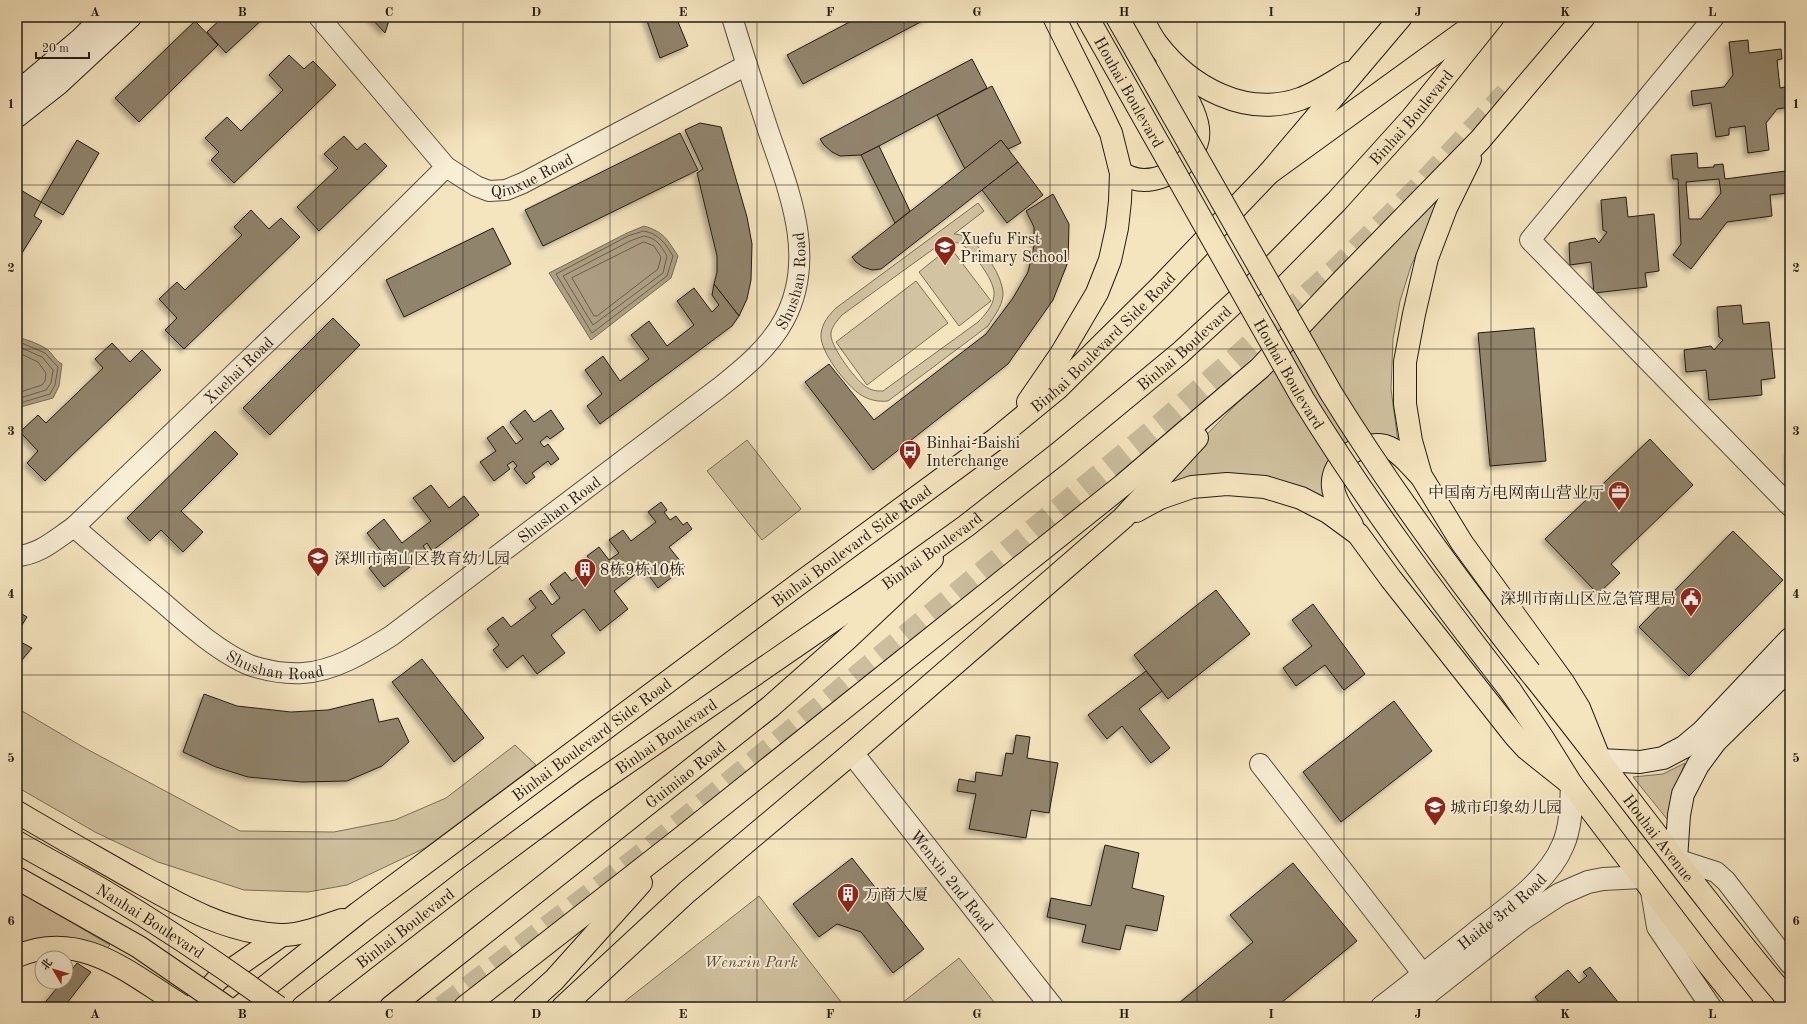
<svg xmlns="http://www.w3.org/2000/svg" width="1807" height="1024" viewBox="0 0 1807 1024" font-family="'Old Standard TT','Noto Serif SC',serif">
  <defs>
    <filter id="shadow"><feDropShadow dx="-3.5" dy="3.5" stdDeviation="2" flood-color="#0004"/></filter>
  </defs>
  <rect width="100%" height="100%" fill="#f5e5bf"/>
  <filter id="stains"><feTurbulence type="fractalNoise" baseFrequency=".005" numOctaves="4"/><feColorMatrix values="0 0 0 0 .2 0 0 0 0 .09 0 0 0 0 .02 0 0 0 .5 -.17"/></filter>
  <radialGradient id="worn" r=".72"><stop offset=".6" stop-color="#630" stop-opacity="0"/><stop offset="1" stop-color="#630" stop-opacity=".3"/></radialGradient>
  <g fill="#d2c3a2" stroke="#7c6f5a" fill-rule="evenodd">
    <polygon points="1447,187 1411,266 1400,301 1393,339 1391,389 1398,442 1325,472 1323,503 1308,495 1152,491"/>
    <path d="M978 203 984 211 954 234C975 233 1004 275 1003 295 1002 307 994 316 988 326L888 401C878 402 869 400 861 395 847 386 819 351 821 334 822 323 829 315 836 308ZM943 242C950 242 958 241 964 246 975 255 996 282 994 296 993 306 985 315 978 322L883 391C878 391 873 391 868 388 857 383 832 348 831 336 830 328 837 321 842 315Z"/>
    <polygon points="950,247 991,301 959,326 919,272"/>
    <polygon points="916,281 948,323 867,385 836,342"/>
    <polygon points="747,440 801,509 762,540 707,471"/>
    <polygon points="17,708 83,747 240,831 334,832 395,820 446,798 515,745 536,765 425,848 347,885 308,892 244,890 158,862 95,832 17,787"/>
    <polygon points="1685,763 1673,793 1671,824 1633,777 1663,774"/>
    <polygon points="23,894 110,945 106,950 17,948 17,900"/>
    <polygon points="759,896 845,1007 620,1007 624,1002"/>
    <polygon points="959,958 998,1007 897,1007"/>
  </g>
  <g fill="#aea085" stroke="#776b57">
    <path d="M644 226C664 232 667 239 678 256L671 278 591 340 549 273 627 233Z"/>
    <path d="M17 337C25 339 43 345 49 351 54 356 55 360 62 364L59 386 53 398 17 408Z"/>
  </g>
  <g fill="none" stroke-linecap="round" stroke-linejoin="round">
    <g stroke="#6a5e4c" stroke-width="1">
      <path d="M644 231C659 234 665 243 673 256L667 276 592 333 556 274 628 236Z"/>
      <path d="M644 236C657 238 661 246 667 256L663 273 593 325 563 276 630 241Z"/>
      <polygon points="644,242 654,246 661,257 658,269 597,316 594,316 572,278"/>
      <polyline points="17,341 45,353 58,367 55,385 50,394 17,404"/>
      <polyline points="17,346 42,357 53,370 51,383 46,390 17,399"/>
      <polyline points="17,352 38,362 46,373 45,381 42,385 17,393"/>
    </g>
  </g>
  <g fill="#91846c" stroke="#251b13" fill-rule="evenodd" filter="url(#shadow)">
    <polygon points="223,17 265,17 226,53 207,32"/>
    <polygon points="370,17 390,17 385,33"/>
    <polygon points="651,17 676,17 688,46 660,58 646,18"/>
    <polygon points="859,17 930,17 803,84 787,55"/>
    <polygon points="195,21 218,45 139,122 115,98"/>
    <polygon points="1748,40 1749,53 1781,49 1782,59 1777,60 1780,88 1790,86 1790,107 1777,109 1766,123 1769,150 1748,153 1745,126 1729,128 1729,135 1716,137 1711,103 1693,106 1691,91 1724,87 1733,75 1729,42"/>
    <polygon points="289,55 304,69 313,61 336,85 234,183 211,160 219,152 205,138 227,117 241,131 283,90 269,75"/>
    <polygon points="972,59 987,88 879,146 861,155 840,156 832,152 824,145 820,139"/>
    <polygon points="992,86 1021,143 1008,149 1001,140 965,169 937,115"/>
    <polygon points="700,123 721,127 747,217 752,244 751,280 747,299 739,316 714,284 717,272 717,256 697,173 703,169 685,130"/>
    <polygon points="680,133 698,170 543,246 525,210"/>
    <polygon points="344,136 357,150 365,143 387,166 319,231 297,207 338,168 324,154"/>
    <polygon points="77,140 99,153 63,215 41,202"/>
    <polygon points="1001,140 1018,162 881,269 872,270 863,267 856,262 852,257"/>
    <polygon points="879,146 910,211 895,223 861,155"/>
    <path d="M1697 153 1698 168 1714 167V165L1723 164 1725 179 1786 171 1788 193 1770 195 1772 216 1727 222 1691 269 1673 255 1681 244 1678 179H1673L1671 155ZM1719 179 1721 193 1701 219H1689L1686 182Z"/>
    <polygon points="1018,162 1043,195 1007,223 982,190"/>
    <polygon points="19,189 41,202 34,216 42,221 22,253 17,250 17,193"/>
    <polygon points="1053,194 1069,224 1068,262 1053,300 1008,364 873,470 805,382 829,364 874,420 986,334 1013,298 1028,272 1034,246 1034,227 1026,211"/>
    <polygon points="1626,197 1628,217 1654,214 1659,271 1645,273 1647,287 1594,293 1591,262 1570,265 1569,243 1595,238 1599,243 1607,232 1603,230 1601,200"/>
    <polygon points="251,210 269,229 281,218 300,237 184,349 165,330 177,318 159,299 177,282 185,290 242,235 234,227"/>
    <polygon points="493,228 511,264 404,317 386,280"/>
    <polygon points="714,284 739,316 732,326 600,424 587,406 602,394 585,370 603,356 620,381 649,359 631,335 649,321 667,346 694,325 677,301 694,288 712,312 719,305 712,295"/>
    <polygon points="1741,305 1743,324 1769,322 1775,378 1761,380 1762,395 1709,400 1706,370 1686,372 1684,350 1711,346 1714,350 1723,340 1719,337 1717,307"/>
    <polygon points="333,318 360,345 270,435 243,408"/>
    <polygon points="1534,328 1546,461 1490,466 1478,333"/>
    <polygon points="112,343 130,362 142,350 161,370 45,481 27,463 38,451 20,432 38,415 46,423 103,368 95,359"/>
    <polygon points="525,410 534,422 551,410 564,429 550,439 547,436 540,442 544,447 548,444 559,459 551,465 548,461 532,473 535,477 526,484 514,469 517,466 513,461 507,465 510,469 494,481 480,462 496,451 487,438 503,426 516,444 523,439 510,422"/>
    <polygon points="215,431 238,454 181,511 203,532 183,552 161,530 150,541 127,518"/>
    <polygon points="1650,439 1693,485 1611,564 1620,573 1598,594 1545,539"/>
    <polygon points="1788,451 1790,451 1790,494 1789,494"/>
    <polygon points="431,485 449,508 464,496 479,515 432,551 427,543 423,546 428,553 384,587 369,568 385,556 367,533 384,519 402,543 431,521 413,498"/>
    <polygon points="661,502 667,510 664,512 670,520 676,516 683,525 687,522 692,529 669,547 685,567 658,588 643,568 614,591 628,609 600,631 584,609 551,635 565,653 537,674 523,655 507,668 493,650 499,645 487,629 503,617 511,627 536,608 529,599 541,590 552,605 560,598 550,584 565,572 572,581 594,564 587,556 599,547 609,560 619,553 609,540 623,530 631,541 656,522 648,512"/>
    <polygon points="1733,531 1783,580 1689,676 1639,627"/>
    <polygon points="1216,590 1250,634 1168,699 1134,655"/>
    <polygon points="1313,604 1365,674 1344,690 1325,665 1296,686 1283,668 1312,646 1292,620"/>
    <polygon points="17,611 27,617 17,633"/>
    <polygon points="17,640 32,648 17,666"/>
    <polygon points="422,659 484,738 454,762 392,682"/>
    <polygon points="1146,671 1162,691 1139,709 1170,748 1151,763 1122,726 1107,739 1088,715"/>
    <polygon points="204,694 237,706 291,712 328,710 373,699 379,722 398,718 409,742 382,766 347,781 302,782 248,777 216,767 183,752"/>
    <polygon points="1394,701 1432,751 1341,822 1303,772"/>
    <polygon points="1016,735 1030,737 1027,758 1058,763 1049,813 1031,810 1026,838 969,829 976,794 957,791 959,779 975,782 976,772 1002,776 1006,753 1013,754"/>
    <polygon points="1105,845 1139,853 1132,888 1164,896 1157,931 1126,925 1120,950 1082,942 1086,925 1047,917 1051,898 1091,906"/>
    <polygon points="852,858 924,949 893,973 861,932 837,924 819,937 793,904"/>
    <polygon points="1293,863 1357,941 1276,1007 1174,1007 1253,942 1230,915"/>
    <polygon points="77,963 91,972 64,1007 42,1006 62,982 66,982 66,977"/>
    <polygon points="1590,967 1622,1007 1543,1007 1535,997 1568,970 1579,983 1587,976 1583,972"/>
  </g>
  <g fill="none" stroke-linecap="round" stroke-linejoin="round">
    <polyline stroke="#cbbd9d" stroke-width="22" stroke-dasharray="22 11" stroke-linecap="butt" points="442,1007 646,851 1164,421 1336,269 1419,187 1506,93"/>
    <g stroke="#594e3e" stroke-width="22">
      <g id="minor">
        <path id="s1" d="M319 17 446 167 476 186 489 191 506 190 523 183 747 65"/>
        <polyline points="1714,17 1530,240 1790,506"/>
        <path id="s2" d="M74 527C103 552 132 577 161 601 186 623 221 654 252 666 268 671 286 674 303 673 335 671 365 652 391 636L719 388C743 369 769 348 784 320 818 257 788 189 767 127 755 90 743 54 732 17"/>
        <path id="s3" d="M17 556C39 555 56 539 74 527L327 285 446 167"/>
        <polyline points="1260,764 1433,987"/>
        <polyline points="1676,859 1716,872 1726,881 1790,964"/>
        <polyline points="1651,891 1657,927 1711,1007"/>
      </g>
    </g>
    <g stroke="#594e3e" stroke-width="24">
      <g id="tertiary">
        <path id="s4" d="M852 753 1052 1007"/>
        <path id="s5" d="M1382 1007C1413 983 1443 959 1473 935 1503 911 1548 882 1563 845 1571 827 1571 805 1572 785"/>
        <polyline points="1410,1007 1522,919 1560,894 1588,882 1603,879 1642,877"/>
      </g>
    </g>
    <g stroke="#251b13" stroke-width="24">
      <g id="secondary">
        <polyline points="17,93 80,40 103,17"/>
        <polyline points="17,116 59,83 130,17"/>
        <polyline points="1600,760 1640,762 1663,758 1684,747 1702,732 1790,639"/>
        <polyline points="1676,859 1679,815 1683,794 1698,765 1715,742 1790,668"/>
      </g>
    </g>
    <g stroke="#251b13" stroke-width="24">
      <g id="primary">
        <path d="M1142 17C1146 26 1151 36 1157 44 1190 87 1245 118 1300 99 1317 93 1333 82 1348 73"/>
        <polyline points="1470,159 1446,208 1427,258 1414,314 1405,362 1405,404 1411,441 1421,476 1462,543 1563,682 1579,708 1600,760"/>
        <path d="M1121 173C1128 177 1136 180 1144 180 1170 180 1202 156 1198 128 1195 107 1177 83 1167 64"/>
        <polyline points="1028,402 1061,354 1097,293 1110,260 1117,228 1120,201 1121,173 1111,133 1087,83 1054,17"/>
        <polyline points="1136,511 1160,498 1192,487 1227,484 1265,487 1301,498 1328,512 1358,534 1391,579 1515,736 1527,749 1572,785"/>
        <path d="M1352 525C1345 513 1334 501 1333 487 1330 461 1361 440 1385 446 1399 450 1410 465 1420 475"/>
        <path id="s6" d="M1530 672C1618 781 1699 895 1790 1002"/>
        <polyline points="1510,690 1544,740 1572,785 1709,965 1743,1007"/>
        <path d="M17 812C52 833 88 853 123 873 173 901 221 932 280 935 299 936 324 926 342 920"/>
        <path d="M17 956C83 928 132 976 184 1007"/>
        <polyline points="193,1007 218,979 282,935"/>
        <path id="s7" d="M240 1007 358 913 800 583 996 439 1058 388 1160 287 1269 173 1401 17"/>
        <path id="s8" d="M391 1007 770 707 847 639 932 559"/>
        <polyline points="465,1007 675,843 1123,485 1260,368 1341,282 1480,140 1584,17"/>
        <polyline points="524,1007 554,980 641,883"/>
        <polyline points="563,1007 687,892 852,753 1123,518 1197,438"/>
      </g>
    </g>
    <g stroke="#251b13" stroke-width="24">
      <g id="trunk">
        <polyline points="1269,173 1483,18"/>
        <path id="s9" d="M303 1007 465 881 586 791 867 597 966 526 1059 453 1180 353 1259 280 1336 202 1412 118 1493 17"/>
      </g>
    </g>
    <use href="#minor" stroke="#f8eed5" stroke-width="20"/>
    <use href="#tertiary" stroke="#f8eed5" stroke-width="22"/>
    <use href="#secondary" stroke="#f8eed5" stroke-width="22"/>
    <use href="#primary" stroke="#f5e5bf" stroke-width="22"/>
    <use href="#trunk" stroke="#f5e5bf" stroke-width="22"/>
    <g stroke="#251b13" stroke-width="24" stroke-linecap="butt">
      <g id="primary-bridge">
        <path id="s10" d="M1087 17 1303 399C1366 501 1437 596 1510 690"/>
        <path d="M1117 17 1331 393C1391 490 1459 582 1530 672"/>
        <path id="s11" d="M17 842C46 859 76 874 104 891 164 927 222 966 278 1007"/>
        <polyline points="17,878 139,947 226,1007"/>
      </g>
    </g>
    <use href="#primary-bridge" stroke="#f5e5bf" stroke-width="22"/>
  </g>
  <path fill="none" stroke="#251b13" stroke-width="1" stroke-opacity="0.55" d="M169 17V1007M316 17V1007M463 17V1007M610 17V1007M757 17V1007M904 17V1007M1050 17V1007M1197 17V1007M1344 17V1007M1491 17V1007M1638 17V1007M17 185H1790M17 349H1790M17 512H1790M17 675H1790M17 839H1790"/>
  <defs>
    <g id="school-pin" transform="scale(1.15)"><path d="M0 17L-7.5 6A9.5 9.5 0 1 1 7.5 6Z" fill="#8f2418" stroke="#f8eed5"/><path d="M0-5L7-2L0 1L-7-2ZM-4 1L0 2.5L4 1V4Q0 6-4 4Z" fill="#fff"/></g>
    <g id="bus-pin" transform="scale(1.15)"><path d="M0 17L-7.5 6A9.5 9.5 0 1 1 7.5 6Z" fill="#8f2418" stroke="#f8eed5"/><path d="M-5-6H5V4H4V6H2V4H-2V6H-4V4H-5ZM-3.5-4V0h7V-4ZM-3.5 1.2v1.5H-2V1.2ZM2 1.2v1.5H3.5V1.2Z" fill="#fff"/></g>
    <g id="office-pin" transform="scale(1.15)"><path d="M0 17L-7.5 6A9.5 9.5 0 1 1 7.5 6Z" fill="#8f2418" stroke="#f8eed5"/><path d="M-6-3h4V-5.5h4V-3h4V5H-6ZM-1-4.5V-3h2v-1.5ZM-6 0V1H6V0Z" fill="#fff"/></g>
    <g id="building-pin" transform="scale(1.15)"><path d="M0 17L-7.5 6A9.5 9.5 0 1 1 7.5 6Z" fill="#8f2418" stroke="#f8eed5"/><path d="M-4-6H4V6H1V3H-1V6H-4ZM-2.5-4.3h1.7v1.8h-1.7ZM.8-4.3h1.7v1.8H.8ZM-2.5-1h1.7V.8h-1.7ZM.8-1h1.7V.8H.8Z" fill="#fff"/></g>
    <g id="civic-pin" transform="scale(1.15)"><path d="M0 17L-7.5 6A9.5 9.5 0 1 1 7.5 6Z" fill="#8f2418" stroke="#f8eed5"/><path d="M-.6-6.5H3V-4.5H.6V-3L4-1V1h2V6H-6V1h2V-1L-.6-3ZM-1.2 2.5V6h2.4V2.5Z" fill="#fff"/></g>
  </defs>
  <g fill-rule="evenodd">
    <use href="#school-pin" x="945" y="247"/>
    <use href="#bus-pin" x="910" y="451"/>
    <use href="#office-pin" x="1619" y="492"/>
    <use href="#school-pin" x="318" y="558"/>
    <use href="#building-pin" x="585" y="569"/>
    <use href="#civic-pin" x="1691" y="598"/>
    <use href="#school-pin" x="1435" y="807"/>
    <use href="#building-pin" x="848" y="894"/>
  </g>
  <g text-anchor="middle" stroke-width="4" stroke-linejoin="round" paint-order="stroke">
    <g font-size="16" fill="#251b13" stroke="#f8eed5">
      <text dy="6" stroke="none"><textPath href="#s10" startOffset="86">Houhai Boulevard</textPath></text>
      <text dy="6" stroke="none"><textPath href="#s9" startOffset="1425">Binhai Boulevard</textPath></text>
      <text dy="6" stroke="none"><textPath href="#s1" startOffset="292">Qinxue Road</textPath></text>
      <text dy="6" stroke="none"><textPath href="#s2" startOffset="921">Shushan Road</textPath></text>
      <text dy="6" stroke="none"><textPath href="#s7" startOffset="1090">Binhai Boulevard Side Road</textPath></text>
      <text dy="6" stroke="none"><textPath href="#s9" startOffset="1101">Binhai Boulevard</textPath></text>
      <text dy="6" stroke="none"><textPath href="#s3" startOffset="292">Xuehai Road</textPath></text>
      <text dy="6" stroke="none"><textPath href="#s10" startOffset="410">Houhai Boulevard</textPath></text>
      <text dy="6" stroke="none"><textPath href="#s2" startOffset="585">Shushan Road</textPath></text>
      <text dy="6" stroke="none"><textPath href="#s7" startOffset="766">Binhai Boulevard Side Road</textPath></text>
      <text dy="6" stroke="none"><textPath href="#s9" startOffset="777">Binhai Boulevard</textPath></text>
      <text dy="6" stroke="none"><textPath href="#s2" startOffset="249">Shushan Road</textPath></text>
      <text dy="6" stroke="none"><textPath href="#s9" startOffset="453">Binhai Boulevard</textPath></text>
      <text dy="6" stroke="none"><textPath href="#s7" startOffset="442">Binhai Boulevard Side Road</textPath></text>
      <text dy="6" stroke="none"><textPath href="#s8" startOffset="375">Guimiao Road</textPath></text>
      <text dy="6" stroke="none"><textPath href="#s6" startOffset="210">Houhai Avenue</textPath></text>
      <text dy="6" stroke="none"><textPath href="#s4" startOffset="162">Wenxin 2nd Road</textPath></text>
      <text dy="6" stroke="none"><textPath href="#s5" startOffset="153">Haide 3rd Road</textPath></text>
      <text dy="6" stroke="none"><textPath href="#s11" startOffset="155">Nanhai Boulevard</textPath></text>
      <text dy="6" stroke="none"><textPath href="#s9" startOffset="129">Binhai Boulevard</textPath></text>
    </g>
    <g font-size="16" fill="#251b13" stroke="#f8eed5" text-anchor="start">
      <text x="960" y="244">Xuefu First<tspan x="960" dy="18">Primary School</tspan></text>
      <text x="926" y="448">Binhai-Baishi<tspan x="926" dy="18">Interchange</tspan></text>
      <text x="1604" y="498" text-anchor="end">中国南方电网南山营业厅</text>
      <text x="334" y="564">深圳市南山区教育幼儿园</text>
      <text x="600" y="575">8栋9栋10栋</text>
      <text x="1676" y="604" text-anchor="end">深圳市南山区应急管理局</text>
      <text x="1450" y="813">城市印象幼儿园</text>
      <text x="864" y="900">万商大厦</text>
    </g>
    <g font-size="16" font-style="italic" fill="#594d3e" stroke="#f8eed5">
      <text x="751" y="967">Wenxin Park</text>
    </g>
  </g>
  <rect width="1807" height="1024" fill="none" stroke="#f5e5bf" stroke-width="44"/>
  <g transform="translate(54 970) rotate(308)"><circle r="19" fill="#f8eed5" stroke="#a49a87"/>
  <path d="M0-3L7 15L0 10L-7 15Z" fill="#8f2418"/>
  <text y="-6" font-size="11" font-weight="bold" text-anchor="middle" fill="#251b13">北</text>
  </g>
  <path d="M36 52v6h53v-6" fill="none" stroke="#251b13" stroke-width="2"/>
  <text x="42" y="52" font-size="12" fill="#251b13" stroke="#f8eed5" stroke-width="3" paint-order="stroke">20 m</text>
  <rect x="22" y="22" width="1763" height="980" fill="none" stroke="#251b13" stroke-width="1.5"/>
  <g font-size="13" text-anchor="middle" font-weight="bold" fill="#251b13">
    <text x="95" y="16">A</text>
    <text x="242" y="16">B</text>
    <text x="389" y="16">C</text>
    <text x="536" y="16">D</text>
    <text x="683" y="16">E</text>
    <text x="830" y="16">F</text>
    <text x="977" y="16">G</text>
    <text x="1124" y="16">H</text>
    <text x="1271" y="16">I</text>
    <text x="1418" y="16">J</text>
    <text x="1565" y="16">K</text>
    <text x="1712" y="16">L</text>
    <text x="11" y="108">1</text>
    <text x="1796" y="108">1</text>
    <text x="11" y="272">2</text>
    <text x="1796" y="272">2</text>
    <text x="11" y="435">3</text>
    <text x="1796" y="435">3</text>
    <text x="11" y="598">4</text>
    <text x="1796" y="598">4</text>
    <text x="11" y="762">5</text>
    <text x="1796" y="762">5</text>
    <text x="11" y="925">6</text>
    <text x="1796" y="925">6</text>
    <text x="95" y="1018">A</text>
    <text x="242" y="1018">B</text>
    <text x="389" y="1018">C</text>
    <text x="536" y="1018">D</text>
    <text x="683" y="1018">E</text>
    <text x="830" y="1018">F</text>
    <text x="977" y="1018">G</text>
    <text x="1124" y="1018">H</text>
    <text x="1271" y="1018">I</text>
    <text x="1418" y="1018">J</text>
    <text x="1565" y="1018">K</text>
    <text x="1712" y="1018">L</text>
  </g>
  <rect width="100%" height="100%" filter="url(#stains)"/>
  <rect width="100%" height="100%" fill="url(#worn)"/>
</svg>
